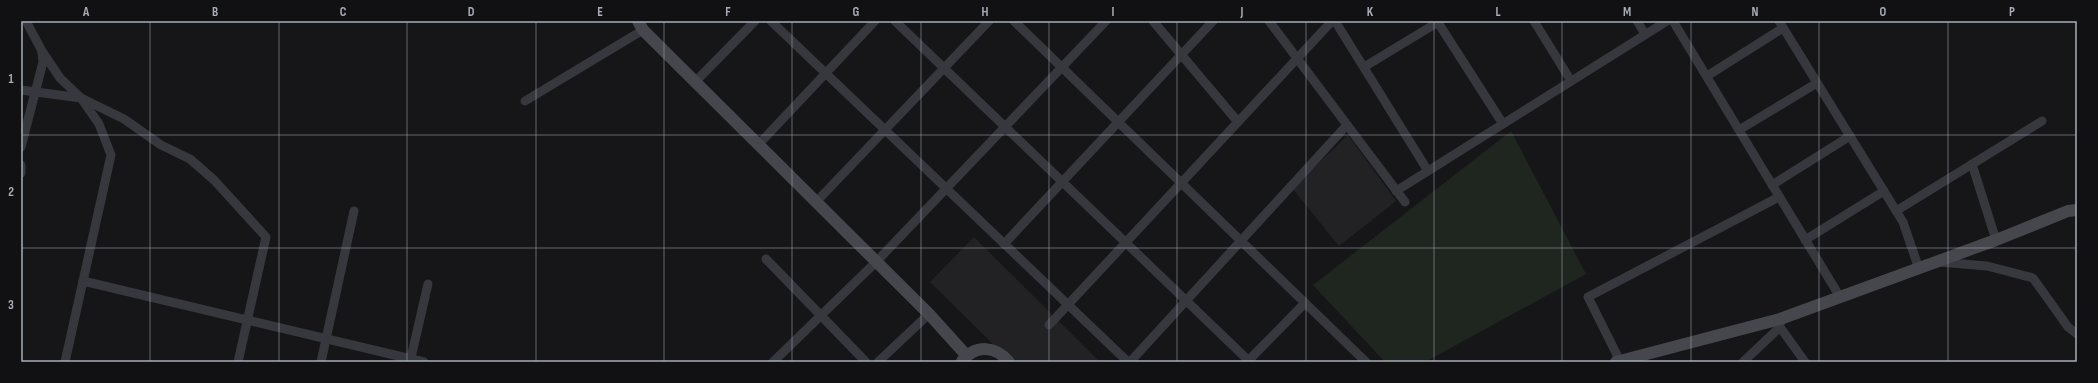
<svg xmlns="http://www.w3.org/2000/svg" width="2098" height="383" viewBox="0 0 2098 383" font-family="'Sofia Sans Condensed',sans-serif">
  <rect width="100%" height="100%" fill="#161618"/>
  <g fill="#222225">
    <polygon points="1348,135 1396,201 1339,246 1292,188"/>
    <polygon points="974,237 1100,362 1011,362 930,282"/>
  </g>
  <polygon fill="#1e261f" points="1511,131 1586,274 1425,362 1385,362 1313,285"/>
  <g fill="none" stroke-linecap="round" stroke-linejoin="round">
    <g stroke="#37383d" stroke-width="9">
      <polyline points="26,21 42,51 60,78 81,98 124,119 161,145 190,159 214,180 266,237 238,362"/>
      <polyline points="771,21 1128,362"/>
      <polyline points="895,21 1250,362"/>
      <polyline points="1014,21 1366,362"/>
      <polyline points="1153,21 1238,122"/>
      <polyline points="1269,21 1405,202"/>
      <polyline points="1335,21 1428,171"/>
      <polyline points="1437,21 1503,124"/>
      <polyline points="1534,21 1571,81"/>
      <polyline points="1637,21 1645,34"/>
      <polyline points="1673,21 1840,297"/>
      <polyline points="1779,21 1903,222 1919,269"/>
      <polyline points="1364,67 1440,21"/>
      <polyline points="1707,76 1783,28"/>
      <polyline points="696,81 755,21"/>
      <polyline points="21,90 81,98 99,124 111,155 65,362"/>
      <polyline points="525,101 643,30"/>
      <polyline points="1739,130 1817,83"/>
      <polyline points="759,144 875,21"/>
      <polyline points="21,147 43,62 42,53"/>
      <polyline points="1972,164 1996,240"/>
      <polyline points="21,165 21,173"/>
      <polyline points="1772,185 1850,136"/>
      <polyline points="1396,191 1667,21"/>
      <polyline points="817,201 989,21"/>
      <polyline points="1896,211 2042,121"/>
      <polyline points="1805,240 1884,191"/>
      <polyline points="1004,244 1213,21"/>
      <polyline points="766,259 866,362"/>
      <polyline points="1939,262 1987,266 2033,278 2068,327 2077,334"/>
      <polyline points="83,281 424,362"/>
      <polyline points="1780,321 1780,327 1805,362"/>
      <polyline points="1049,325 1332,21"/>
      <polyline points="1620,361 1588,297 1779,197"/>
      <polyline points="321,362 354,211"/>
      <polyline points="410,362 428,284"/>
      <polyline points="773,362 877,261 1106,21"/>
      <polyline points="878,362 929,314"/>
      <polyline points="1130,362 1347,125"/>
      <polyline points="1247,362 1305,303"/>
      <polyline points="1743,362 1780,327"/>
    </g>
    <g stroke="#45474d" stroke-width="12">
      <polyline points="638,21 643,30 929,314 967,356"/>
      <path d="M962 361C976 344 996 346 1009 362"/>
      <polyline points="1616,362 1780,319 1996,240 2068,211 2077,210"/>
    </g>
  </g>
  <path fill="none" stroke="#a8adb8" stroke-width="1" stroke-opacity="0.55" d="M150 21V362M279 21V362M407 21V362M536 21V362M664 21V362M792 21V362M921 21V362M1049 21V362M1177 21V362M1306 21V362M1434 21V362M1562 21V362M1691 21V362M1819 21V362M1948 21V362M21 135H2077M21 248H2077"/>
  <rect width="2098" height="383" fill="none" stroke="#111113" stroke-width="44"/>
  <rect x="22" y="22" width="2054" height="339" fill="none" stroke="#a8adb8" stroke-width="1.5"/>
  <g font-size="13" text-anchor="middle" font-weight="bold" fill="#a8adb8">
    <text x="86" y="16">A</text>
    <text x="215" y="16">B</text>
    <text x="343" y="16">C</text>
    <text x="471" y="16">D</text>
    <text x="600" y="16">E</text>
    <text x="728" y="16">F</text>
    <text x="856" y="16">G</text>
    <text x="985" y="16">H</text>
    <text x="1113" y="16">I</text>
    <text x="1242" y="16">J</text>
    <text x="1370" y="16">K</text>
    <text x="1498" y="16">L</text>
    <text x="1627" y="16">M</text>
    <text x="1755" y="16">N</text>
    <text x="1883" y="16">O</text>
    <text x="2012" y="16">P</text>
    <text x="11" y="83">1</text>
    <text x="11" y="196">2</text>
    <text x="11" y="309">3</text>
  </g>
</svg>
